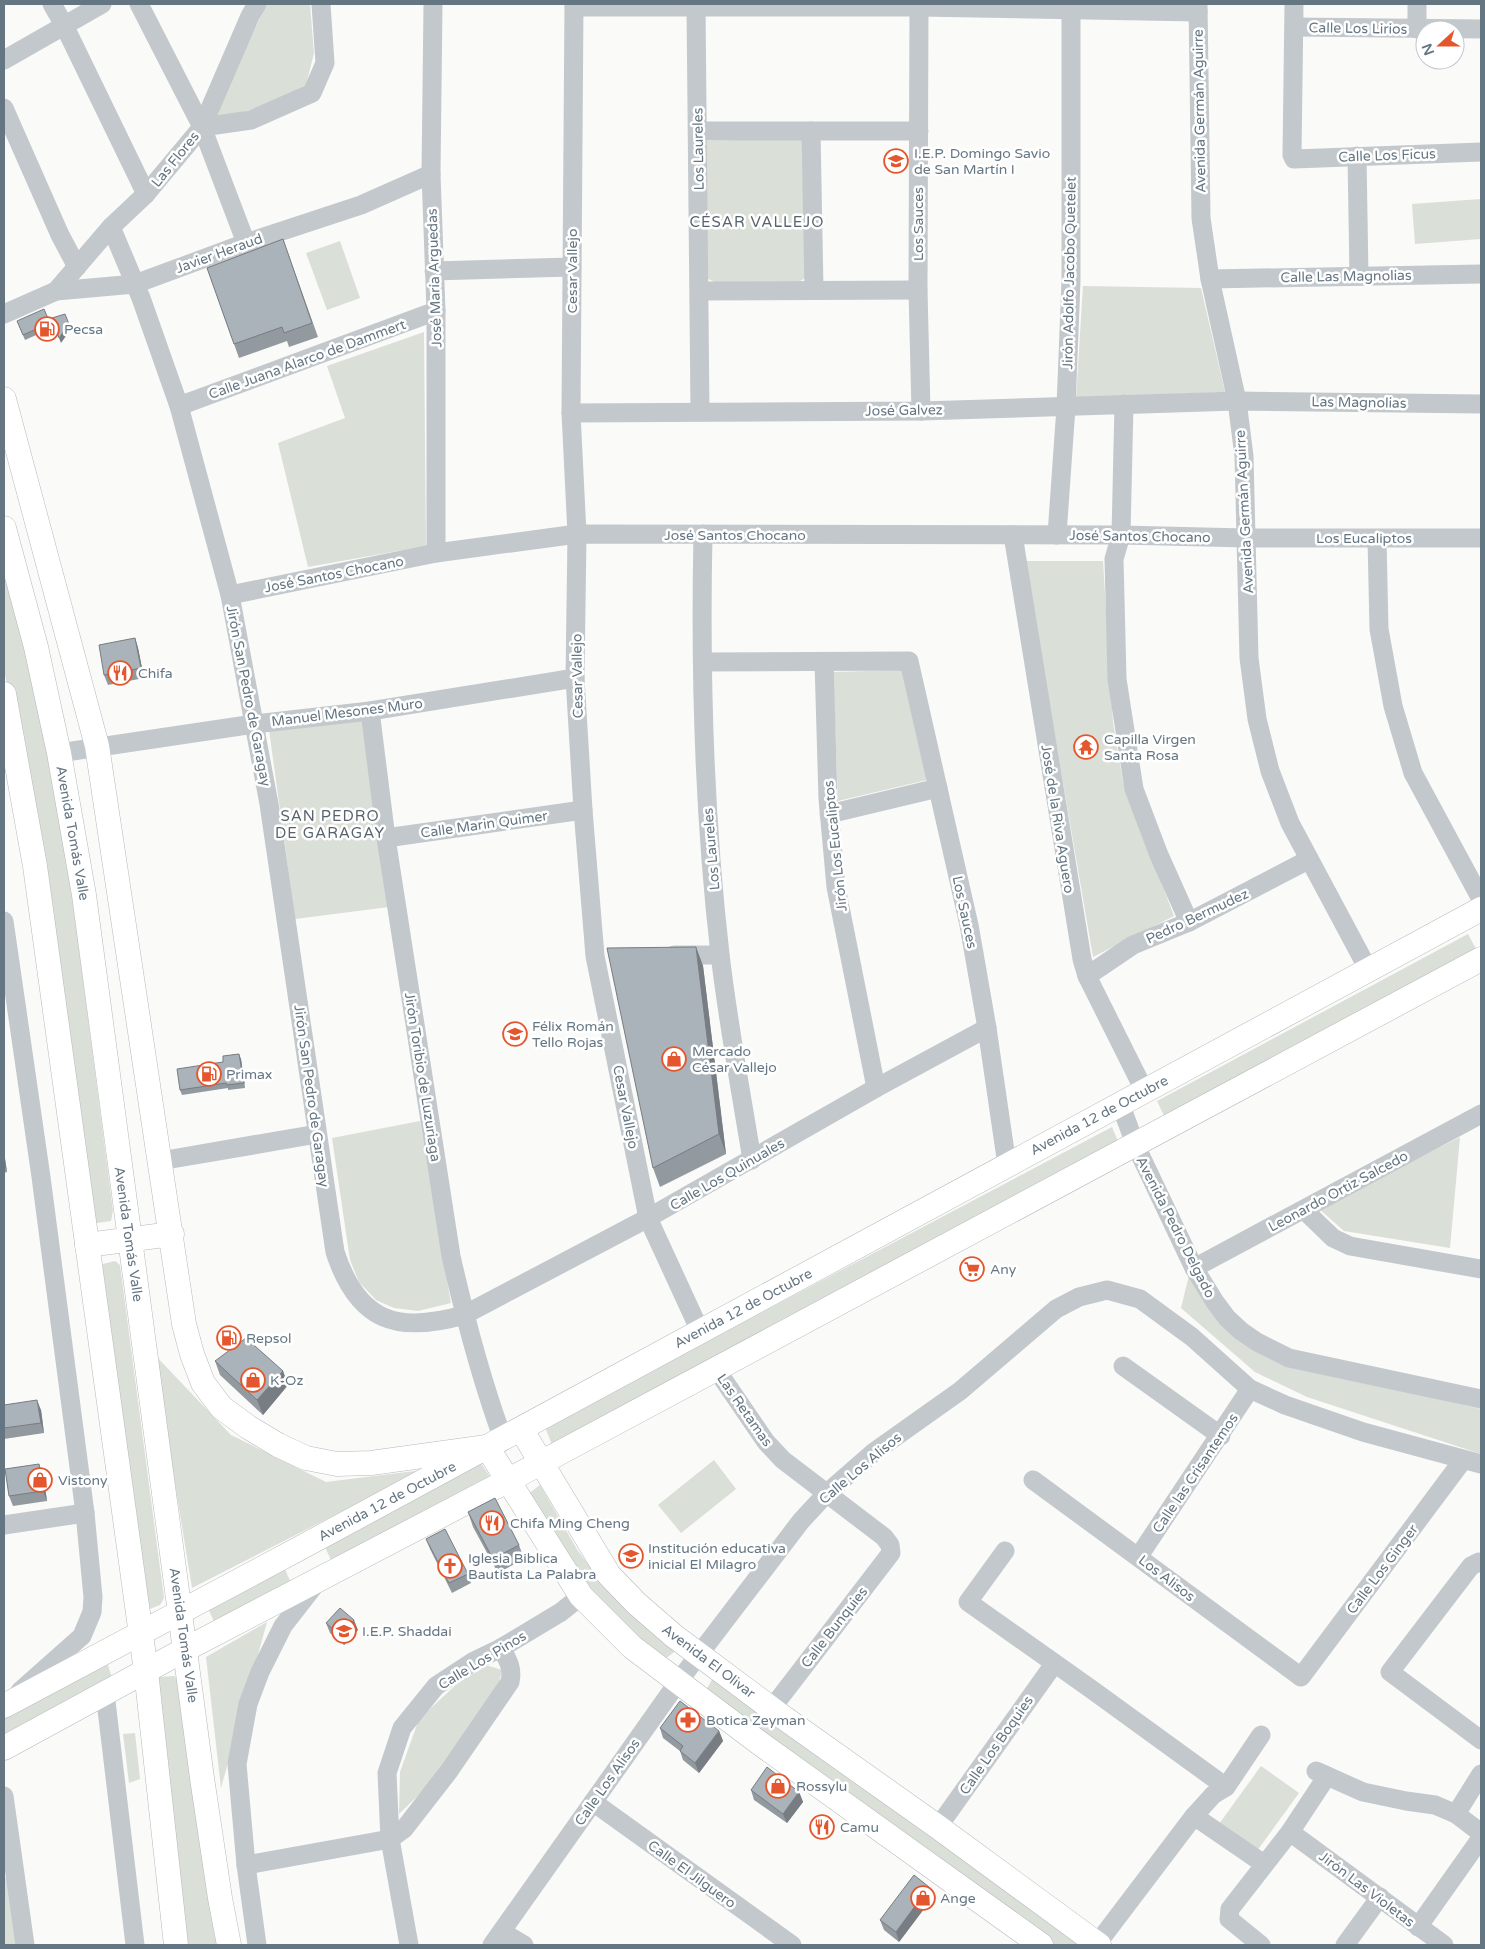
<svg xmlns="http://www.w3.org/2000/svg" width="1485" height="1949" viewBox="0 0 1485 1949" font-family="'Varela Round',sans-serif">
  <rect width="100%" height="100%" fill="#fafaf8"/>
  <g fill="#dadfd7">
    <polygon points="267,4 310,4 314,53 306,85 258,108 209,120"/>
    <polygon points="804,138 807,277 800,281 714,282 703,276 704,141"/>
    <polygon points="1481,199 1481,239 1415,244 1412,204"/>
    <polygon points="340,241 360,298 327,310 306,253"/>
    <polygon points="1083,286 1201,288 1225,392 1076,398"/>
    <polygon points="424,332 426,546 308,567 278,443 345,418 327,366"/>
    <polygon points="1025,561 1103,561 1113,722 1123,782 1174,916 1093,957"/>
    <polygon points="4,567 32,669 62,819 113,1211 111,1221 97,1223 92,1220 30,800 4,670"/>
    <polygon points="902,670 927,780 838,801 833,672"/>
    <polygon points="363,717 389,907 295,919 269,730"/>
    <polygon points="1468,934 1481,958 1167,1122 1157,1101"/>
    <polygon points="420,1121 451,1303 418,1311 394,1308 376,1300 359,1282 350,1260 332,1138"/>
    <polygon points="1112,1127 1120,1146 552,1445 545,1427"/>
    <polygon points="1460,1137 1450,1248 1344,1231 1318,1208"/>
    <polygon points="115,1261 120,1265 164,1598 160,1605 147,1610 98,1274 103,1264"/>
    <polygon points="1189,1275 1281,1363 1481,1409 1481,1454 1307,1397 1255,1372 1181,1308"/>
    <polygon points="154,1354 231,1435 326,1482 423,1470 192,1588"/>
    <polygon points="714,1460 736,1489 681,1533 658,1505"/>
    <polygon points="480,1462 491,1478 332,1562 324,1545"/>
    <polygon points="540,1485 578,1551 611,1594 678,1649 660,1663 580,1585 524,1497"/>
    <polygon points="284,1567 291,1583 215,1624 208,1608"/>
    <polygon points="267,1622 221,1788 206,1657"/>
    <polygon points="107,1662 113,1681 4,1739 4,1717"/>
    <polygon points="486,1665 502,1670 498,1687 434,1780 399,1814 400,1772 419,1719 458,1683"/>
    <polygon points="175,1676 179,1685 219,1945 184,1945 158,1677"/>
    <polygon points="714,1676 1081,1945 1049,1945 705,1692"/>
    <polygon points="135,1733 140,1779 129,1783 123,1734"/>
    <polygon points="1261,1766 1299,1793 1257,1851 1219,1824"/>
    <polygon points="4,1877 9,1879 20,1945 4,1945"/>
  </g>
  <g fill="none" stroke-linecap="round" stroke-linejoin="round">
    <g stroke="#b5babe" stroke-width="25">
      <g id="major">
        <polyline points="4,399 97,746 184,1324 192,1354 203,1383 221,1407 248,1427 278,1445 306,1458 337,1464 371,1463 487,1447 581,1596 632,1647 758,1742 1041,1945"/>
        <polyline points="4,528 36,647 59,753 84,895 202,1778 220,1898 229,1945"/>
        <polyline points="4,694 35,866 146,1671 176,1945"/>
        <polyline points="87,1245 172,1234"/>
        <polyline points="521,1429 609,1575 636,1603 674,1636 780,1715 938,1827 1099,1945"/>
        <polyline points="4,1706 302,1547 1481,909"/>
        <polyline points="4,1748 186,1649 507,1481 1481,959"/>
      </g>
    </g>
    <g stroke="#c3c8cc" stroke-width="19">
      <polyline points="52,4 64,25 146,194"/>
      <polyline points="139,4 202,127 246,243"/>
      <polyline points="433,4 431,174 436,311 436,553"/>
      <polyline points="574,4 571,413 577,534 575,678 583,810 595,956 648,1218 700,1331"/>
      <polyline points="1198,4 1201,218 1210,279 1237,401 1244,456 1249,658 1257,719 1270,771 1290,823 1368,969"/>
      <polyline points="1294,4 1292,155 1294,159 1481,152"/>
      <polyline points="574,7 919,7 1198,12"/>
      <polyline points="696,7 700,412"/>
      <polyline points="919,7 918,290 921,411"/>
      <polyline points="1295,27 1481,29"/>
      <polyline points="1417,29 1417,4"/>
      <polyline points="4,60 102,4"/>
      <polyline points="4,108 60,235 77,267"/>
      <polyline points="202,127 251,120 312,93 325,63 321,4"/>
      <polyline points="698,131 919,131"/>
      <polyline points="811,131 814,290"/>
      <polyline points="1357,156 1359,276"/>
      <path d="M111 227 141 298 179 406 230 595 269 804 335 1252C358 1322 397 1334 464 1315L648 1218 876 1088 987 1028"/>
      <polyline points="434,271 572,267"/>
      <polyline points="1210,279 1481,274"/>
      <polyline points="56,291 111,227 146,194 202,127 250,16 257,4"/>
      <polyline points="700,291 918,290"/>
      <polyline points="4,314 56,291 135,284 246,243 361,205 431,174"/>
      <polyline points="1124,404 1121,535 1114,559 1117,679 1134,789 1159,855 1189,922"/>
      <polyline points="179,406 436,311"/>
      <polyline points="571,413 921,411 1237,401 1481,404"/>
      <path d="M703 534C700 674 704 815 720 954 728 1023 741 1092 752 1160"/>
      <polyline points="1013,535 1082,959 1087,976 1144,1090"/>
      <polyline points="1057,535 1066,407 1071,281 1071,10"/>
      <polyline points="1377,539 1379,629 1393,706 1413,773 1481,899"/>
      <polyline points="230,595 436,553 577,534 1121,535 1246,538 1481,538"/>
      <polyline points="703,662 909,661 969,925 987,1028 1007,1165"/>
      <polyline points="824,662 828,799 836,887 876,1088"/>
      <path d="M370 711 386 838 451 1256C465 1318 481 1379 503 1439"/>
      <polyline points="59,753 254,724 370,711 575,678"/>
      <polyline points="829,814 938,788"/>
      <polyline points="386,838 583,810"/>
      <polyline points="4,921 41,1177 85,1513 93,1597 92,1612 82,1636 20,1691"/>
      <polyline points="674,955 720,955"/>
      <polyline points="1087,976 1133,945 1189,922 1308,860"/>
      <polyline points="1120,1103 1135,1144 1194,1268 1215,1302 1227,1318 1241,1331 1257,1342 1289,1358 1481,1399"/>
      <polyline points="160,1161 317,1134"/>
      <polyline points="1304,1210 1333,1238 1350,1246 1481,1269"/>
      <polyline points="1194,1268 1481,1114"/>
      <polyline points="1123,1366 1221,1436"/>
      <polyline points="716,1369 766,1442 783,1460 884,1537 890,1545 891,1553 772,1708"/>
      <polyline points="1033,1480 1301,1677 1463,1460"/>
      <polyline points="4,1525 85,1513"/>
      <polyline points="1005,1551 968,1602 1091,1689 1226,1787"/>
      <polyline points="1139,1556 1250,1389"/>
      <polyline points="1481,1563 1479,1562 1471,1566 1390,1672 1481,1740"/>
      <polyline points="105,1693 135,1945"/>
      <polyline points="1316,1771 1363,1792 1406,1801 1435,1805 1456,1814 1481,1833"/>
      <polyline points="4,1796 25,1945"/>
      <polyline points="593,1802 792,1945"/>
      <polyline points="1456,1814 1481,1774"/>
      <polyline points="1194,1816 1264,1864"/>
      <polyline points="938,1827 1054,1664"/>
      <polyline points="1290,1832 1444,1945"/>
      <path d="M246 1865 390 1839 404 1829 449 1771 510 1682C513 1668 508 1660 501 1648"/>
      <polyline points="1418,1927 1481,1838"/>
      <polyline points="502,1932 524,1945"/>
      <polyline points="1097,1944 1194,1816 1213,1795 1226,1787 1261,1735"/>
      <polyline points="257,1945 246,1865 237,1764 248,1704 260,1672 283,1626 318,1581"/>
      <polyline points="409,1945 390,1839 387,1773 402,1728 436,1686 474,1661 501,1648 561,1612 581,1596"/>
      <polyline points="492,1945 678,1682 801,1521 826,1494 874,1452 960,1391 1056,1309 1079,1297 1107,1290 1140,1299 1192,1337 1250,1389 1285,1405 1363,1432 1481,1464"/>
      <polyline points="1261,1945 1229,1919 1230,1909 1290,1832 1327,1776"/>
      <polyline points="1345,1945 1380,1897"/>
    </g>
    <use href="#major" stroke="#fff" stroke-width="24"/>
  </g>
  <g fill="#929a9f">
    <polygon points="283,239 318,337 289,347 287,341 239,358 207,268"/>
    <polygon points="17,321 50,323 52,328 25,340"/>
    <polygon points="135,638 138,648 144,678 108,685 104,675"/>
    <polygon points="696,947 703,966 726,1154 660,1187 653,1168"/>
    <polygon points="241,1059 245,1088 228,1090 228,1088 182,1095 180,1090 223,1062"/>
    <polygon points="4,1151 7,1172 4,1173"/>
    <polygon points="215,1361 283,1371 288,1385 263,1415 220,1375"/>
    <polygon points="4,1405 41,1410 44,1433 4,1439"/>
    <polygon points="43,1474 47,1501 13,1506 9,1496"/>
    <polygon points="468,1512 519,1545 524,1559 498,1573 473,1527"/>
    <polygon points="426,1539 468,1574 471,1583 452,1593 430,1549"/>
    <polygon points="326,1623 358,1630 344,1645 330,1633"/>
    <polygon points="660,1728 719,1731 723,1741 699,1773 683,1760 680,1751 663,1738"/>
    <polygon points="751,1790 799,1792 803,1802 787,1823 754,1800"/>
    <polygon points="929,1887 933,1897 899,1942 884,1930 880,1920"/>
  </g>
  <g fill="#777d82">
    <polygon points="69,324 71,329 61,343 59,338"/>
    <polygon points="135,638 138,648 144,678 141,668"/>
    <polygon points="696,947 703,966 726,1154 719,1134"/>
    <polygon points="239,1054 241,1059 245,1088 244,1083"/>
    <polygon points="4,1151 4,1153 7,1172 4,1164"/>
    <polygon points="283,1371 288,1385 263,1415 257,1400"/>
    <polygon points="37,1400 41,1410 44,1433 41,1423"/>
    <polygon points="39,1464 43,1474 47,1501 43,1491"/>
    <polygon points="354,1620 358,1630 344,1645 341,1636"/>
    <polygon points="719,1731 723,1741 699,1773 695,1763"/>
    <polygon points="799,1792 803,1802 787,1823 783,1814"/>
    <polygon points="929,1887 933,1897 899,1942 896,1932"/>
  </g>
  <g fill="#aab3b9" stroke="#777d82">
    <polygon points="283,239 312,323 284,333 282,327 234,344 207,268"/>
    <polygon points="44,309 50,323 23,335 17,321"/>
    <polygon points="65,314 69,324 59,338 52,318"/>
    <polygon points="135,638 141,668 104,675 99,645"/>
    <polygon points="696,947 719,1134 653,1168 607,948"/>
    <polygon points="239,1054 244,1083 227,1085 226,1083 180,1090 177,1069 223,1062 223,1056"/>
    <polygon points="246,1338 283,1371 257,1400 215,1361"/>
    <polygon points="37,1400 41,1423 4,1428 4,1405"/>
    <polygon points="39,1464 43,1491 9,1496 5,1469"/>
    <polygon points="495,1498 519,1545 493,1559 468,1512"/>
    <polygon points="445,1529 468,1574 449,1583 426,1539"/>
    <polygon points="340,1608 354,1620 341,1636 326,1623"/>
    <polygon points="680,1701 719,1731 695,1763 680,1751 683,1746 660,1728"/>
    <polygon points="767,1767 799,1792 783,1814 751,1790"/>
    <polygon points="914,1875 929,1887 896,1932 880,1920"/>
  </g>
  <defs>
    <g id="school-ring" transform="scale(1.25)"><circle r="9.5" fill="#fff" stroke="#e4572e" stroke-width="1.5"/><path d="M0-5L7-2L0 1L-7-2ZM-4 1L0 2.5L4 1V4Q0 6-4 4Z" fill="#e4572e"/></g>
    <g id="fuel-ring" transform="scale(1.25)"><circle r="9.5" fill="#fff" stroke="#e4572e" stroke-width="1.5"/><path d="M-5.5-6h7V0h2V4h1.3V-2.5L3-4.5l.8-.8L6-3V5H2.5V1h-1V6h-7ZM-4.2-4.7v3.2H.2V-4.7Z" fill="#e4572e"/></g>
    <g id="restaurant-ring" transform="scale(1.25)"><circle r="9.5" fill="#fff" stroke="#e4572e" stroke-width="1.5"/><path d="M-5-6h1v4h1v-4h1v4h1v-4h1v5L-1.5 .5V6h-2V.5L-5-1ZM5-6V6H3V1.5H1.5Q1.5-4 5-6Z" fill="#e4572e"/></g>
    <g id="temple-ring" transform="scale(1.25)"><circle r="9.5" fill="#fff" stroke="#e4572e" stroke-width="1.5"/><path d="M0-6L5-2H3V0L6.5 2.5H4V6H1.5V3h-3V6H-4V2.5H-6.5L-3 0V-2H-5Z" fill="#e4572e"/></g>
    <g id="shop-ring" transform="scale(1.25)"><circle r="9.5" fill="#fff" stroke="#e4572e" stroke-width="1.5"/><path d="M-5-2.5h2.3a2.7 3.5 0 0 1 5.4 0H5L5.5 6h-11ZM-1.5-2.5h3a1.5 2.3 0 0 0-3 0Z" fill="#e4572e"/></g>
    <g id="supermarket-ring" transform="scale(1.25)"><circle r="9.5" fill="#fff" stroke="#e4572e" stroke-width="1.5"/><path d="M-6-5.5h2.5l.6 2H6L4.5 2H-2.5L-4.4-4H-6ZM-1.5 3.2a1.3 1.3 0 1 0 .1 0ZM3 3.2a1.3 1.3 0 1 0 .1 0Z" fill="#e4572e"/></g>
    <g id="church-ring" transform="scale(1.25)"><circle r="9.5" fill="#fff" stroke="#e4572e" stroke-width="1.5"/><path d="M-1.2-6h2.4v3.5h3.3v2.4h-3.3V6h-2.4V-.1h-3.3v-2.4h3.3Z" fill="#e4572e"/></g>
    <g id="pharmacy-ring" transform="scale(1.25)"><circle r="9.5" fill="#fff" stroke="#e4572e" stroke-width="1.5"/><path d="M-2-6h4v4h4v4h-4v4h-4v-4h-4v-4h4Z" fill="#e4572e"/></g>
  </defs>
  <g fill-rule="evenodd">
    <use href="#school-ring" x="896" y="161"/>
    <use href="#fuel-ring" x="47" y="329"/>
    <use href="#restaurant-ring" x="120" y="673"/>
    <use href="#temple-ring" x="1086" y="747"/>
    <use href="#school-ring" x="515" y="1034"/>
    <use href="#shop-ring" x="674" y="1059"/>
    <use href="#fuel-ring" x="209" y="1074"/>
    <use href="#supermarket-ring" x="972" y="1269"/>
    <use href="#fuel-ring" x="229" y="1338"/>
    <use href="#shop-ring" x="253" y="1380"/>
    <use href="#shop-ring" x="40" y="1480"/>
    <use href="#restaurant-ring" x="492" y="1523"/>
    <use href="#school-ring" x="631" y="1556"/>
    <use href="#church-ring" x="450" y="1566"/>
    <use href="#school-ring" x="344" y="1631"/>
    <use href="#pharmacy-ring" x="688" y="1720"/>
    <use href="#shop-ring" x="778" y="1786"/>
    <use href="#restaurant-ring" x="822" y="1827"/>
    <use href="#shop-ring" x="923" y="1898"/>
  </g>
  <g text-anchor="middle" stroke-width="5" stroke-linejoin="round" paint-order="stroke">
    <g font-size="14" fill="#657683" stroke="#fff">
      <text transform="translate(1358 28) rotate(1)" y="5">Calle Los Lirios</text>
      <text transform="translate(1199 111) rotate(-91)" y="5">Avenida Germán Aguirre</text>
      <text transform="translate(698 149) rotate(-91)" y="5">Los Laureles</text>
      <text transform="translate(1387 155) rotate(-2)" y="5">Calle Los Ficus</text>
      <text transform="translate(175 159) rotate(-51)" y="5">Las Flores</text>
      <text transform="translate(918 224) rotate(-90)" y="5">Los Sauces</text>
      <text transform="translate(219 253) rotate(-20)" y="5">Javier Heraud</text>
      <text transform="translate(572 271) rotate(-90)" y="5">Cesar Vallejo</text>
      <text transform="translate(1069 273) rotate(-89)" y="5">Jirón Adolfo Jacobo Quetelet</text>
      <text transform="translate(1346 276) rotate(-1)" y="5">Calle Las Magnolias</text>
      <text transform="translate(434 278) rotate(-92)" y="5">José María Arguedas</text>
      <text transform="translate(307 359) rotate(-20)" y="5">Calle Juana Alarco de Dammert</text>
      <text transform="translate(1359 402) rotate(1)" y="5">Las Magnolias</text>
      <text transform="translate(904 410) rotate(-1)" y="5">José Galvez</text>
      <text transform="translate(1244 512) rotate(-93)" y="5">Avenida Germán Aguirre</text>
      <text x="735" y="540">José Santos Chocano</text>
      <text transform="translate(1140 536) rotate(1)" y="5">José Santos Chocano</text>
      <text x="1364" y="543">Los Eucaliptos</text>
      <text transform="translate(334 574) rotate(-11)" y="5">José Santos Chocano</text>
      <text transform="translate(577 676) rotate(-91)" y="5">Cesar Vallejo</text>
      <text transform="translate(249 696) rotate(79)" y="5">Jirón San Pedro de Garagay</text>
      <text transform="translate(347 712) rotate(-7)" y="5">Manuel Mesones Muro</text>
      <text transform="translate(1058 819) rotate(81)" y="5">José de la Riva Aguero</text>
      <text transform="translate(484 824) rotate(-8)" y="5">Calle Marin Quimer</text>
      <text transform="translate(73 833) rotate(80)" y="5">Avenida Tomás Valle</text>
      <text transform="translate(835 846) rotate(-96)" y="5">Jirón Los Eucaliptos</text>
      <text transform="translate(711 849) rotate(-95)" y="5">Los Laureles</text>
      <text transform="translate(965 912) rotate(78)" y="5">Los Sauces</text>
      <text transform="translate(1197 916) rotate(-25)" y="5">Pedro Bermudez</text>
      <text transform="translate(423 1077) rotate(81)" y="5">Jirón Toribio de Luzuriaga</text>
      <text transform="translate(312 1096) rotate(82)" y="5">Jirón San Pedro de Garagay</text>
      <text transform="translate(626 1107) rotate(79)" y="5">Cesar Vallejo</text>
      <text transform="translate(1099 1115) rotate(-28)" y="5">Avenida 12 de Octubre</text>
      <text transform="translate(727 1174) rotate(-30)" y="5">Calle Los Quinuales</text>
      <text transform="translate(1338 1191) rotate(-28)" y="5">Leonardo Ortiz Salcedo</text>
      <text transform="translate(1176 1227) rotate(63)" y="5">Avenida Pedro Delgado</text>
      <text transform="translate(129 1234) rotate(82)" y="5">Avenida Tomás Valle</text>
      <text transform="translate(743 1308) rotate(-28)" y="5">Avenida 12 de Octubre</text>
      <text transform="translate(745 1410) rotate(55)" y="5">Las Retamas</text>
      <text transform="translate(860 1468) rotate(-40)" y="5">Calle Los Alisos</text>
      <text transform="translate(1195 1473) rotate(-56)" y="5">Calle las Crisantemos</text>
      <text transform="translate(387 1501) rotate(-28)" y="5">Avenida 12 de Octubre</text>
      <text transform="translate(1382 1569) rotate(-53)" y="5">Calle Los Ginger</text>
      <text transform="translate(1167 1578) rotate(37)" y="5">Los Alisos</text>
      <text transform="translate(834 1627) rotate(-52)" y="5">Calle Bunquies</text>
      <text transform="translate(184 1635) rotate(82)" y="5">Avenida Tomás Valle</text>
      <text transform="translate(482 1660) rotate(-31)" y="5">Calle Los Pinos</text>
      <text transform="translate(709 1661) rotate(37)" y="5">Avenida El Olivar</text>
      <text transform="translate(996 1745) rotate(-55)" y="5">Calle Los Boquies</text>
      <text transform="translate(607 1782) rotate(-55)" y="5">Calle Los Alisos</text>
      <text transform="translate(692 1874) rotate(36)" y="5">Calle El Jilguero</text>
      <text transform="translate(1367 1889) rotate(37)" y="5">Jirón Las Violetas</text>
    </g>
    <g font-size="14" fill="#657683" stroke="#fff" text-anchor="start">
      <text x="914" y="158">I.E.P. Domingo Savio<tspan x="914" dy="16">de San Martín I</tspan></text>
      <text x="64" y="334">Pecsa</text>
      <text x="138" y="678">Chifa</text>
      <text x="1104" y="744">Capilla Virgen<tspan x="1104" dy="16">Santa Rosa</tspan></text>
      <text x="532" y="1031">Félix Román<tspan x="532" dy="16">Tello Rojas</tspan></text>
      <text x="692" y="1056">Mercado<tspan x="692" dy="16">César Vallejo</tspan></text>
      <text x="226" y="1079">Primax</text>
      <text x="990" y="1274">Any</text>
      <text x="246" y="1343">Repsol</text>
      <text x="270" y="1385">K-Oz</text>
      <text x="58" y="1485">Vistony</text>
      <text x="510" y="1528">Chifa Ming Cheng</text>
      <text x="648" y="1553">Institución educativa<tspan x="648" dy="16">inicial El Milagro</tspan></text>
      <text x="468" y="1563">Iglesia Biblica<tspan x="468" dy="16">Bautista La Palabra</tspan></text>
      <text x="362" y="1636">I.E.P. Shaddai</text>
      <text x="706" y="1725">Botica Zeyman</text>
      <text x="796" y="1791">Rossylu</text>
      <text x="840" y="1832">Camu</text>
      <text x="940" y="1903">Ange</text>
    </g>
    <g font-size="15" letter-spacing="1" fill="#57646e" stroke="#fff">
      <text x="757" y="227">CÉSAR VALLEJO</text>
      <text x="330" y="821">SAN PEDRO<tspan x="330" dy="17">DE GARAGAY</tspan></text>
    </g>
  </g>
  <rect width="1485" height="1949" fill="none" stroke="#657683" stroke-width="10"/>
  <g transform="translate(1440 45) rotate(249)"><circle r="24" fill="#ffffff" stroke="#c1c8cd"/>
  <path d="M0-4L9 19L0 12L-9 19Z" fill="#e4572e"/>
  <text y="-8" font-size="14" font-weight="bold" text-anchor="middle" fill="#657683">N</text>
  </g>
</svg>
